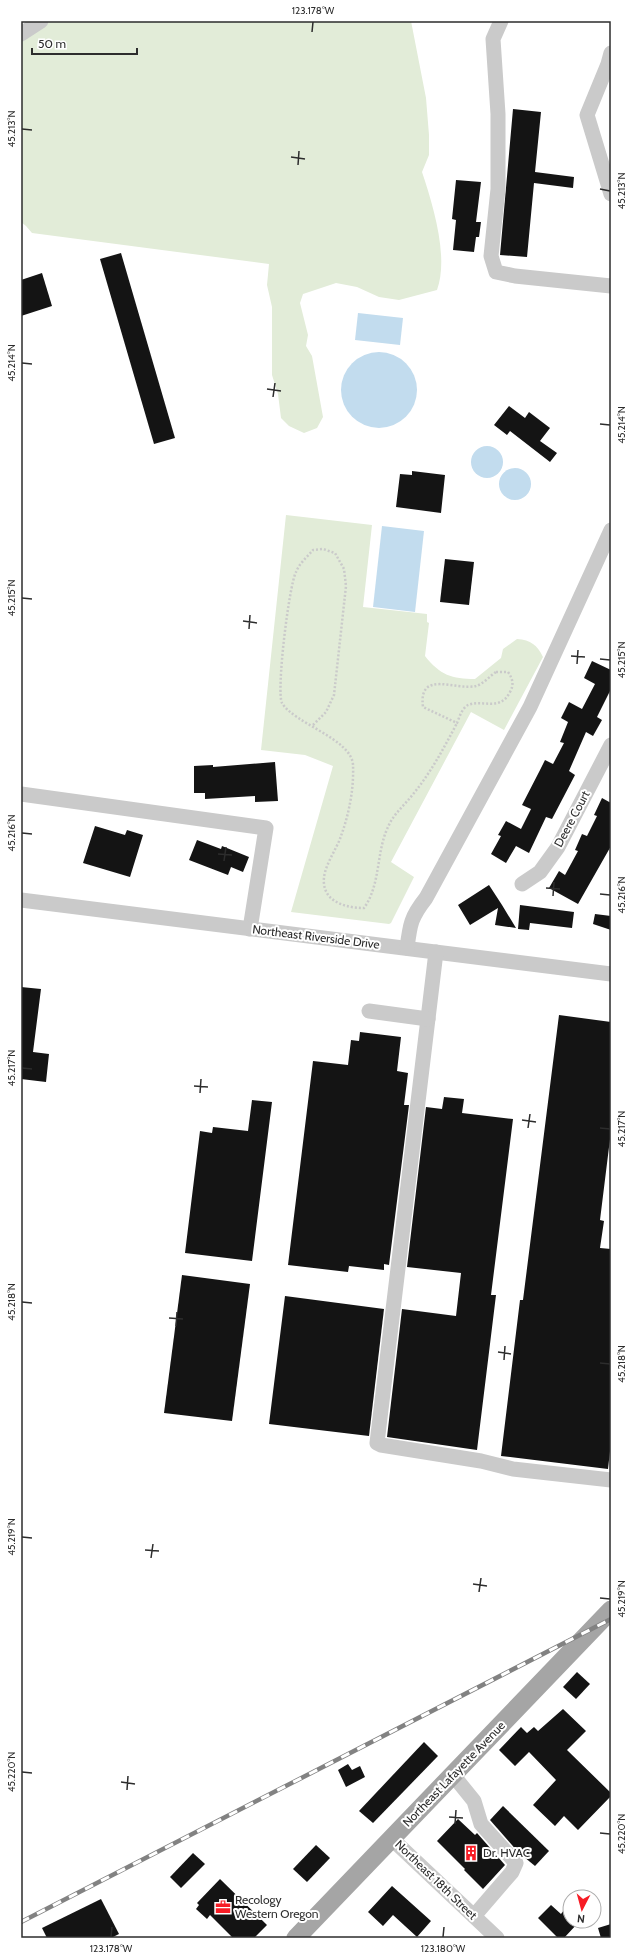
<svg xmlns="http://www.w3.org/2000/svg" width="632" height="1959" viewBox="0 0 632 1959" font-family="Cabin,sans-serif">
  <rect width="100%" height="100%" fill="#fff"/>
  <g fill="#e2ecd8">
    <path d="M51 21H411L426 98 429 135V155L422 172C433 205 449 257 437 290L399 300 379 297 357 287 336 283 303 294 300 303 308 335 306 346 312 356 323 417 317 428 304 433 289 426 281 418 278 394 272 375V307L267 285 269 264 32 233 26 226 21 222V41Z"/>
    <path d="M286 515 372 525 363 607 427 614V622L429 623 425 656C440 675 452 679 475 679L501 658 503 649 517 639C531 640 537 645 543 657L504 730 471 712 391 862 414 877 391 923 389 924 291 912 333 766 305 755 261 750Z"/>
  </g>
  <g fill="#c2dcee">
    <polygon points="358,313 403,318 400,345 355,340"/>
    <circle cx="379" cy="390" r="38"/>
    <circle cx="487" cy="462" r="16"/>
    <circle cx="515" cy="484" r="16"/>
    <polygon points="382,526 424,531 415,612 373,607"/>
  </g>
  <g fill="#141414">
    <polygon points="513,109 541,112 535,172 574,177 573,188 534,183 527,257 500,255"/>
    <polygon points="456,180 481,182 476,222 481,222 479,237 476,237 474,252 453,250 456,220 452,219"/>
    <polygon points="121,253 175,438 154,444 100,259"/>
    <polygon points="42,273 52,306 21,316 21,280"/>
    <polygon points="509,406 525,418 529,412 550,428 540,441 557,453 550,462 510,431 507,435 494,425"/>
    <polygon points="412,471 445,475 441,513 396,507 400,474 412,475"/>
    <polygon points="445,559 474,562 469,605 440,602"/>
    <polygon points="592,661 611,670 611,689 597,717 602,720 593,736 586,732 569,771 575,775 552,819 546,817 529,853 516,846 506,863 491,854 501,836 498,835 506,821 521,829 531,809 522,805 539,772 545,760 553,764 564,743 560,742 568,722 561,718 569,702 582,709 595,684 584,678"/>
    <polygon points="275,762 278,801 255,802 255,796 205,799 205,793 194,793 194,766 213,765 213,767"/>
    <polygon points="602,798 611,803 611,846 578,904 549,888 559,871 565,875 578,851 575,850 582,834 587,836 597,816 594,815"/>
    <polygon points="95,826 125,835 127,830 143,835 130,877 83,863"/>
    <polygon points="197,840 221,849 222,846 249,857 243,872 231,867 228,875 189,860"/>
    <polygon points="489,885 502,905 516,928 495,925 498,908 470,925 458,905"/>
    <polygon points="520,905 574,912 572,928 530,923 529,930 518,929"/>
    <polygon points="595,914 611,916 611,930 593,924"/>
    <polygon points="21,987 41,989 33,1052 49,1054 46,1082 21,1079"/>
    <polygon points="559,1015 611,1022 611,1131 600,1220 604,1221 600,1248 611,1249 611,1442 608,1469 501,1456 520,1300 523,1300"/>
    <polygon points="360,1032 401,1037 397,1071 408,1073 404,1105 409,1105 389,1265 384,1264 384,1270 349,1266 348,1272 288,1265 313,1061 348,1065 351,1040 359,1041"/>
    <polygon points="444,1097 464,1099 462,1113 513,1119 491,1295 496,1295 477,1450 387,1437 402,1309 456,1316 461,1273 407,1267 426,1107 442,1109"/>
    <polygon points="252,1100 272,1102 252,1261 185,1253 200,1131 212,1133 213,1127 248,1131"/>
    <polygon points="182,1275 250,1284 232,1421 164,1413"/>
    <polygon points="285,1296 384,1309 369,1436 269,1424"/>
    <polygon points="577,1672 590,1684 576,1699 563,1687"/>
    <polygon points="563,1709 586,1731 567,1750 611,1793 611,1796 578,1830 564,1816 555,1826 533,1805 556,1780 529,1752 515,1766 499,1750 521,1727 527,1733 534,1727 538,1731"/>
    <polygon points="424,1742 438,1756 373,1823 359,1811"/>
    <polygon points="348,1764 352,1770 360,1766 365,1777 346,1787 338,1770"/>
    <polygon points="503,1806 549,1851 535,1866 518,1852 490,1820"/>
    <polygon points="458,1819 475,1835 477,1833 505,1865 483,1889 464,1870 465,1869 437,1841"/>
    <polygon points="316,1845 330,1858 307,1882 293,1869"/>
    <polygon points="193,1853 205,1864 181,1888 170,1877"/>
    <polygon points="220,1879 267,1925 254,1938 233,1938 210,1915 207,1919 196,1909 199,1905 197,1903"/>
    <polygon points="392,1886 431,1921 417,1937 393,1915 383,1926 368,1912"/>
    <polygon points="101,1899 119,1934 111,1938 47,1938 42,1928"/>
    <polygon points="551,1905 561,1914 564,1910 570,1916 570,1921 576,1921 578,1923 564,1938 558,1938 538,1918"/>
    <polygon points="611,1924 611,1938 601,1938 598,1928"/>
  </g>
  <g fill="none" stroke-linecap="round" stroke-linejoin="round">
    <g stroke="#cacaca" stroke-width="2.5" stroke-dasharray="2 2" stroke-linecap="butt">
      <path d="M496 672H508C513 679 514 685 510 692 500 712 482 699 468 705 462 708 459 718 457 723L423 707C418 669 456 691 476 686 483 684 490 676 496 672Z"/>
      <path d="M313 725 326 712 334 695 346 586 344 569 335 553 323 549 313 550C307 557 299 564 296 572 289 585 276 692 282 703 293 723 352 739 353 765 354 789 349 814 341 836 336 851 322 868 324 884 326 903 348 908 364 908 381 884 376 852 388 827 394 813 405 805 414 793 431 772 444 748 457 723"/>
    </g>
    <g stroke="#cacaca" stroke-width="15">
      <polyline points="501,21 493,39 498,114 498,189 491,256 496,272 515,276 611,286"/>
      <polyline points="21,34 41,21"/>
      <polyline points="611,53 608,64 587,115 611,194"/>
      <polyline points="21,794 266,828 250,929"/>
      <polyline points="522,884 540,872 558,847 611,745"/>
      <polyline points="21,900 611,974"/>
      <path d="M407 948C410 924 411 917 426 898L530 707 611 530"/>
      <polyline points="436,952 377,1443 381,1445 481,1461 513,1469 611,1480"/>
      <polyline points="369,1011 428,1019"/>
      <polyline points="453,1775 474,1801 481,1824 516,1863 512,1872 474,1916"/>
      <polyline points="392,1839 497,1938"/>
    </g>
    <polyline stroke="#a5a5a5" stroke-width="19" points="296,1938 611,1610"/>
    <g stroke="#828282" stroke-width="4.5">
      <polyline id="rail" points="21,1922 611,1619"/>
    </g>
    <use href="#rail" stroke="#fff" stroke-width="3" stroke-dasharray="9" stroke-linecap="butt"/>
  </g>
  <path fill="none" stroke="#2d2d2d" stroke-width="1.5" d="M312 32 313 22M22 129 32 130M291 157 305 159M298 165 299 151M600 189 610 191M22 363 32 364M267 389 281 391M273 397 275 383M600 424 610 425M22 598 32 599M243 621 257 623M249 629 250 615M571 656 585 657M600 659 610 660M577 664 578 650M22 833 32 834M218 854 232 855M224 861 226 847M546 888 560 889M600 894 610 895M553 896 554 882M22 1068 32 1069M194 1086 208 1087M200 1093 201 1079M522 1120 536 1122M528 1128 530 1114M600 1128 610 1129M22 1302 32 1303M169 1318 183 1319M176 1326 177 1312M498 1352 511 1354M504 1360 505 1346M600 1363 610 1364M22 1537 32 1538M145 1550 159 1551M151 1558 153 1544M473 1584 487 1586M479 1592 481 1578M600 1598 610 1599M22 1772 32 1773M121 1782 135 1784M127 1790 128 1776M449 1817 463 1818M455 1824 456 1810M600 1833 610 1834M111 1937 112 1927M443 1937 444 1927"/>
  <defs>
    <g id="building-bare" transform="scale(1.2)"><path d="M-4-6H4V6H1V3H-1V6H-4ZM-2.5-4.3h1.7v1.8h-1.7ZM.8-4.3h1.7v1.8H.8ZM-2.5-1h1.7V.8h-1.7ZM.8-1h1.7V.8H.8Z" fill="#f71c25" stroke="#fff" stroke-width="2.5" paint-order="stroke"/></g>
    <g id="office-bare" transform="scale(1.2)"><path d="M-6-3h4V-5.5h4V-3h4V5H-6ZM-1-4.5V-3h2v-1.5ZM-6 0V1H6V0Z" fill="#f71c25" stroke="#fff" stroke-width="2.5" paint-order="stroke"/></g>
  </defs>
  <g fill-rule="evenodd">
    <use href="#building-bare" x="471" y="1853"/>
    <use href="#office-bare" x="223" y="1907"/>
  </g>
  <g text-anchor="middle" stroke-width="4" stroke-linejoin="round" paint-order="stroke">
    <g font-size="12" fill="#2d2d2d" stroke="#fff">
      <text transform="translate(572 819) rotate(-62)" y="4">Deere Court</text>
      <text transform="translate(316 937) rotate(7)" y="4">Northeast Riverside Drive</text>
      <text transform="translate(454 1774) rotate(-46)" y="4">Northeast Lafayette Avenue</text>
      <text transform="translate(436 1880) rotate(44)" y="4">Northeast 18th Street</text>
    </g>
    <g font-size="12" fill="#2d2d2d" stroke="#fff" text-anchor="start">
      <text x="483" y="1857">Dr. HVAC</text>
      <text x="235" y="1904">Recology<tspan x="235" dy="14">Western Oregon</tspan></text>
    </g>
  </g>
  <rect width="632" height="1959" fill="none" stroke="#ffffff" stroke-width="44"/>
  <g transform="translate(582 1909) rotate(186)"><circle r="19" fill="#ffffff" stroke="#ababab"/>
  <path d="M0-3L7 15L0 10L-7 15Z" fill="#f71c25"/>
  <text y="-6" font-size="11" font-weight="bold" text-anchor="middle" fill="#2d2d2d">N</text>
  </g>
  <path d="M32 48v6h105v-6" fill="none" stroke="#2d2d2d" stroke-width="2"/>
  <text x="38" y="48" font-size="12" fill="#2d2d2d" stroke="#ffffff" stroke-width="3" paint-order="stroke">50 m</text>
  <rect x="22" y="22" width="588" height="1915" fill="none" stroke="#2d2d2d" stroke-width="1.5"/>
  <g font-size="10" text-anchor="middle" fill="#2d2d2d">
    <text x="313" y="14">123.178°W</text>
    <text transform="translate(11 129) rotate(-90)" y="4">45.213°N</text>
    <text transform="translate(621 191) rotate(-90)" y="4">45.213°N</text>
    <text transform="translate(11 363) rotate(-90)" y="4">45.214°N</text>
    <text transform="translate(621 425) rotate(-90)" y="4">45.214°N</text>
    <text transform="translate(11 598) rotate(-90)" y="4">45.215°N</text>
    <text transform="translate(621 660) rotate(-90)" y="4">45.215°N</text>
    <text transform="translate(11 833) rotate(-90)" y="4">45.216°N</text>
    <text transform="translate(621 895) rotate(-90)" y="4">45.216°N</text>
    <text transform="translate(11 1068) rotate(-90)" y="4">45.217°N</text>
    <text transform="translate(621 1129) rotate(-90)" y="4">45.217°N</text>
    <text transform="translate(11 1302) rotate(-90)" y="4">45.218°N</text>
    <text transform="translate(621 1364) rotate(-90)" y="4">45.218°N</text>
    <text transform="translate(11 1537) rotate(-90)" y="4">45.219°N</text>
    <text transform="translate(621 1599) rotate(-90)" y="4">45.219°N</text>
    <text transform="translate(11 1772) rotate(-90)" y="4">45.220°N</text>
    <text transform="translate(621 1834) rotate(-90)" y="4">45.220°N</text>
    <text x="111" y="1952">123.178°W</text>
    <text x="443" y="1952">123.180°W</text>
  </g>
</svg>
